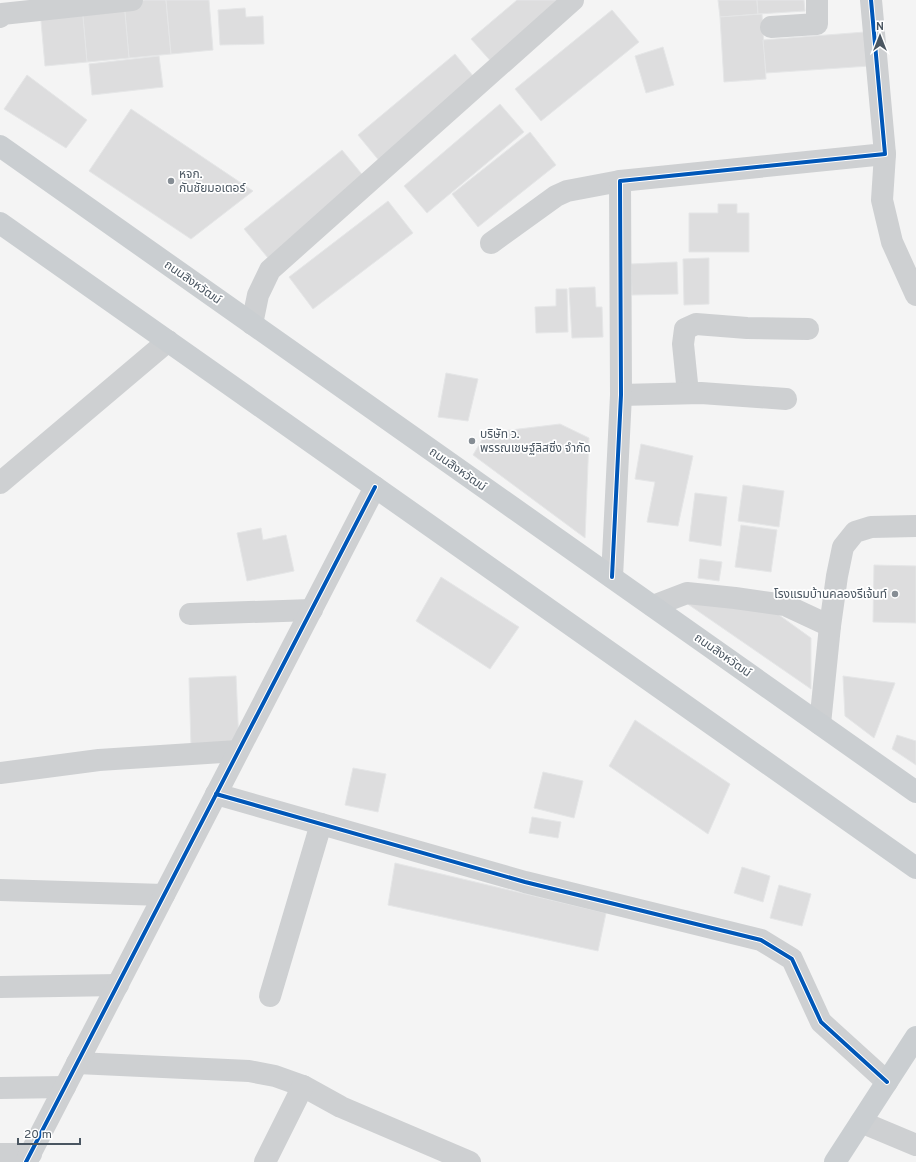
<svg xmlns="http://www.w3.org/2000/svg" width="916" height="1162" viewBox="0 0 916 1162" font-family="Overpass,'Noto Sans Thai',sans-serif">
  <rect width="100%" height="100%" fill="#f4f4f4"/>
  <g fill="#ddddde" stroke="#e5e6e7">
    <polygon points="145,0 166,0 171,54 129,58 124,2"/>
    <polygon points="166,0 209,0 213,50 171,54"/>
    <polygon points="517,0 572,0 495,66 471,39"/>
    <polygon points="718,0 757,0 758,14 720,17"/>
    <polygon points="757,0 804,0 805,11 758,14"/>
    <polygon points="124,2 129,58 87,62 82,6"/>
    <polygon points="82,6 87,62 45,66 40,10"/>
    <polygon points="245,8 246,17 263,16 264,44 220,45 218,10"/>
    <polygon points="612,10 639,42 541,121 515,89"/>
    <polygon points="762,14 766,79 724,82 720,17"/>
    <polygon points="865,32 869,66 766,73 763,40"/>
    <polygon points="663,47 674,85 646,93 635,56"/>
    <polygon points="455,54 478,82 381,163 358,135"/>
    <polygon points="159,56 163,87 92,95 89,64"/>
    <polygon points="27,75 87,120 66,148 4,109"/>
    <polygon points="500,104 524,132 427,213 404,186"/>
    <polygon points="131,109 253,191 191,239 89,171"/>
    <polygon points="530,132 556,165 478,227 452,194"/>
    <polygon points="342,150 365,178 268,258 244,229"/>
    <polygon points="388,201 413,233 313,309 289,277"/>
    <polygon points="718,204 737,204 737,213 749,213 749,252 689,252 689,213 718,213"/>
    <polygon points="709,258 709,304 684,305 683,259"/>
    <polygon points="677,262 678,294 632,295 631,264"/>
    <polygon points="595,287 596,307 602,307 603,337 572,338 569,288"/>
    <polygon points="556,289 567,289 568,332 536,333 535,307 556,306"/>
    <polygon points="446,373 478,379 468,421 438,417"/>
    <polygon points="560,424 589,438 585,538 473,455 486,433"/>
    <polygon points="641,444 693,456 678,526 647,522 655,482 635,479"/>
    <polygon points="743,485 784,491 779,527 738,521"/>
    <polygon points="695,493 727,497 721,546 689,541"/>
    <polygon points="741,525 777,530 771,572 735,567"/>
    <polygon points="261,528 263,540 286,535 294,571 247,581 237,533"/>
    <polygon points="700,559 722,562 719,581 698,578"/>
    <polygon points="874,565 916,566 916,623 873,622"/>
    <polygon points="441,577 519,627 490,669 416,621"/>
    <polygon points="679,598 761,602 811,638 811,689"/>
    <polygon points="236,676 239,744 191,746 189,678"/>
    <polygon points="843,676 895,683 874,738 845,716"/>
    <polygon points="635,720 730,784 708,834 609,766"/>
    <polygon points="897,735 916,741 916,765 892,749"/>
    <polygon points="353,768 386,774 378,812 345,805"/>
    <polygon points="543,772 583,781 574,818 534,808"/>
    <polygon points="532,817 561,822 558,838 529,833"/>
    <polygon points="395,863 606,913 598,951 388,905"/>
    <polygon points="742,867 770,876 763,902 734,893"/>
    <polygon points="779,885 811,894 802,926 770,918"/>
  </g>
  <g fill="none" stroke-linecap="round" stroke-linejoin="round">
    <g stroke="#ced0d2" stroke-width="22">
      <polyline points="0,17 2,14 132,0"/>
      <polyline points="771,27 817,24 817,0"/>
      <polyline points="885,154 882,200 892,242 916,295"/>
      <polyline points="491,243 556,196 567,191 620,181"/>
      <polyline points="252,324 258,295 270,270 573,0"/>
      <polyline points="688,393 683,344 685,329 696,324 747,328 808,329"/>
      <polyline points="621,395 701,393 786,399"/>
      <polyline points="0,483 168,341"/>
      <polyline points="612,577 621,395 620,181 885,154 871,0"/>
      <polyline points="653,606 687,593 735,598 785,605 830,626"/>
      <polyline points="190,614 312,610"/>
      <polyline points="820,724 830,626 837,576 843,547 855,532 871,527 916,526"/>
      <polyline points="0,773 99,760 238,751"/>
      <polyline points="216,794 525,882 761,940 792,959 821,1022 887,1082"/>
      <polyline points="0,890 164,895"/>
      <polyline points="0,987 118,985"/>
      <polyline points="270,996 321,824"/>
      <polyline points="77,1063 249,1071 275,1076 303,1086 341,1107 470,1162"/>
      <polyline points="0,1088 65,1087"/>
      <polyline points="861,1122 916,1145"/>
      <polyline points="0,1154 31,1154"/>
      <polyline points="26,1162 375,487"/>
      <polyline points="265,1162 303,1086"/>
    </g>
    <g stroke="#caced1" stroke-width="22">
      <polyline points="0,146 916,792"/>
      <polyline points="0,223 916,868"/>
      <polyline points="835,1162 916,1037"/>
    </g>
    <g stroke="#fff" stroke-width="6">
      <g id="cycleway">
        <polyline points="612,577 621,395 620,181 885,154 871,0"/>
        <polyline points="216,794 525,882 761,940 792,959 821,1022 887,1082"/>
        <polyline points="26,1162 375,487"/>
      </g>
    </g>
    <use href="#cycleway" stroke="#0057b8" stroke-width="4"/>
  </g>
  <g fill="#868d94" stroke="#fff" stroke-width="1.5">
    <circle cx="171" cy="181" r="4"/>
    <circle cx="472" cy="441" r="4"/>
    <circle cx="895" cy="594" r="4"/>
  </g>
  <g text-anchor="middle" stroke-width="3.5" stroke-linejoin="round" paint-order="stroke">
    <g font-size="12" fill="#4a5661" stroke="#fff" text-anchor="start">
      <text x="179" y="178">หจก.<tspan x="179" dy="14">กันชัยมอเตอร์</tspan></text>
      <text x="480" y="438">บริษัท ว.<tspan x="480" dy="14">พรรณเชษฐ์ลิสซิ่ง จำกัด</tspan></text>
      <text x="887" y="598" text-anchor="end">โรงแรมบ้านคลองรีเจ้นท์</text>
    </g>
    <g font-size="12" fill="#4a5661" stroke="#fff">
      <text transform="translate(193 282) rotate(35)" y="4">ถนนสิงหวัฒน์</text>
      <text transform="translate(458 469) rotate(35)" y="4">ถนนสิงหวัฒน์</text>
      <text transform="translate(723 655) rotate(35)" y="4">ถนนสิงหวัฒน์</text>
    </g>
  </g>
  <g transform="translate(880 36)" stroke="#ffffff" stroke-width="3" paint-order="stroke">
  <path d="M0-3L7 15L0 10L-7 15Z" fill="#4a5661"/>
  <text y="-6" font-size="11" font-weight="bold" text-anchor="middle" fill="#4a5661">N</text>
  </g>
  <path d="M18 1138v6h62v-6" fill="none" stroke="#4a5661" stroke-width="2"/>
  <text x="24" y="1138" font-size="12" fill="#4a5661" stroke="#ffffff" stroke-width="3" paint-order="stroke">20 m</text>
</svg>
